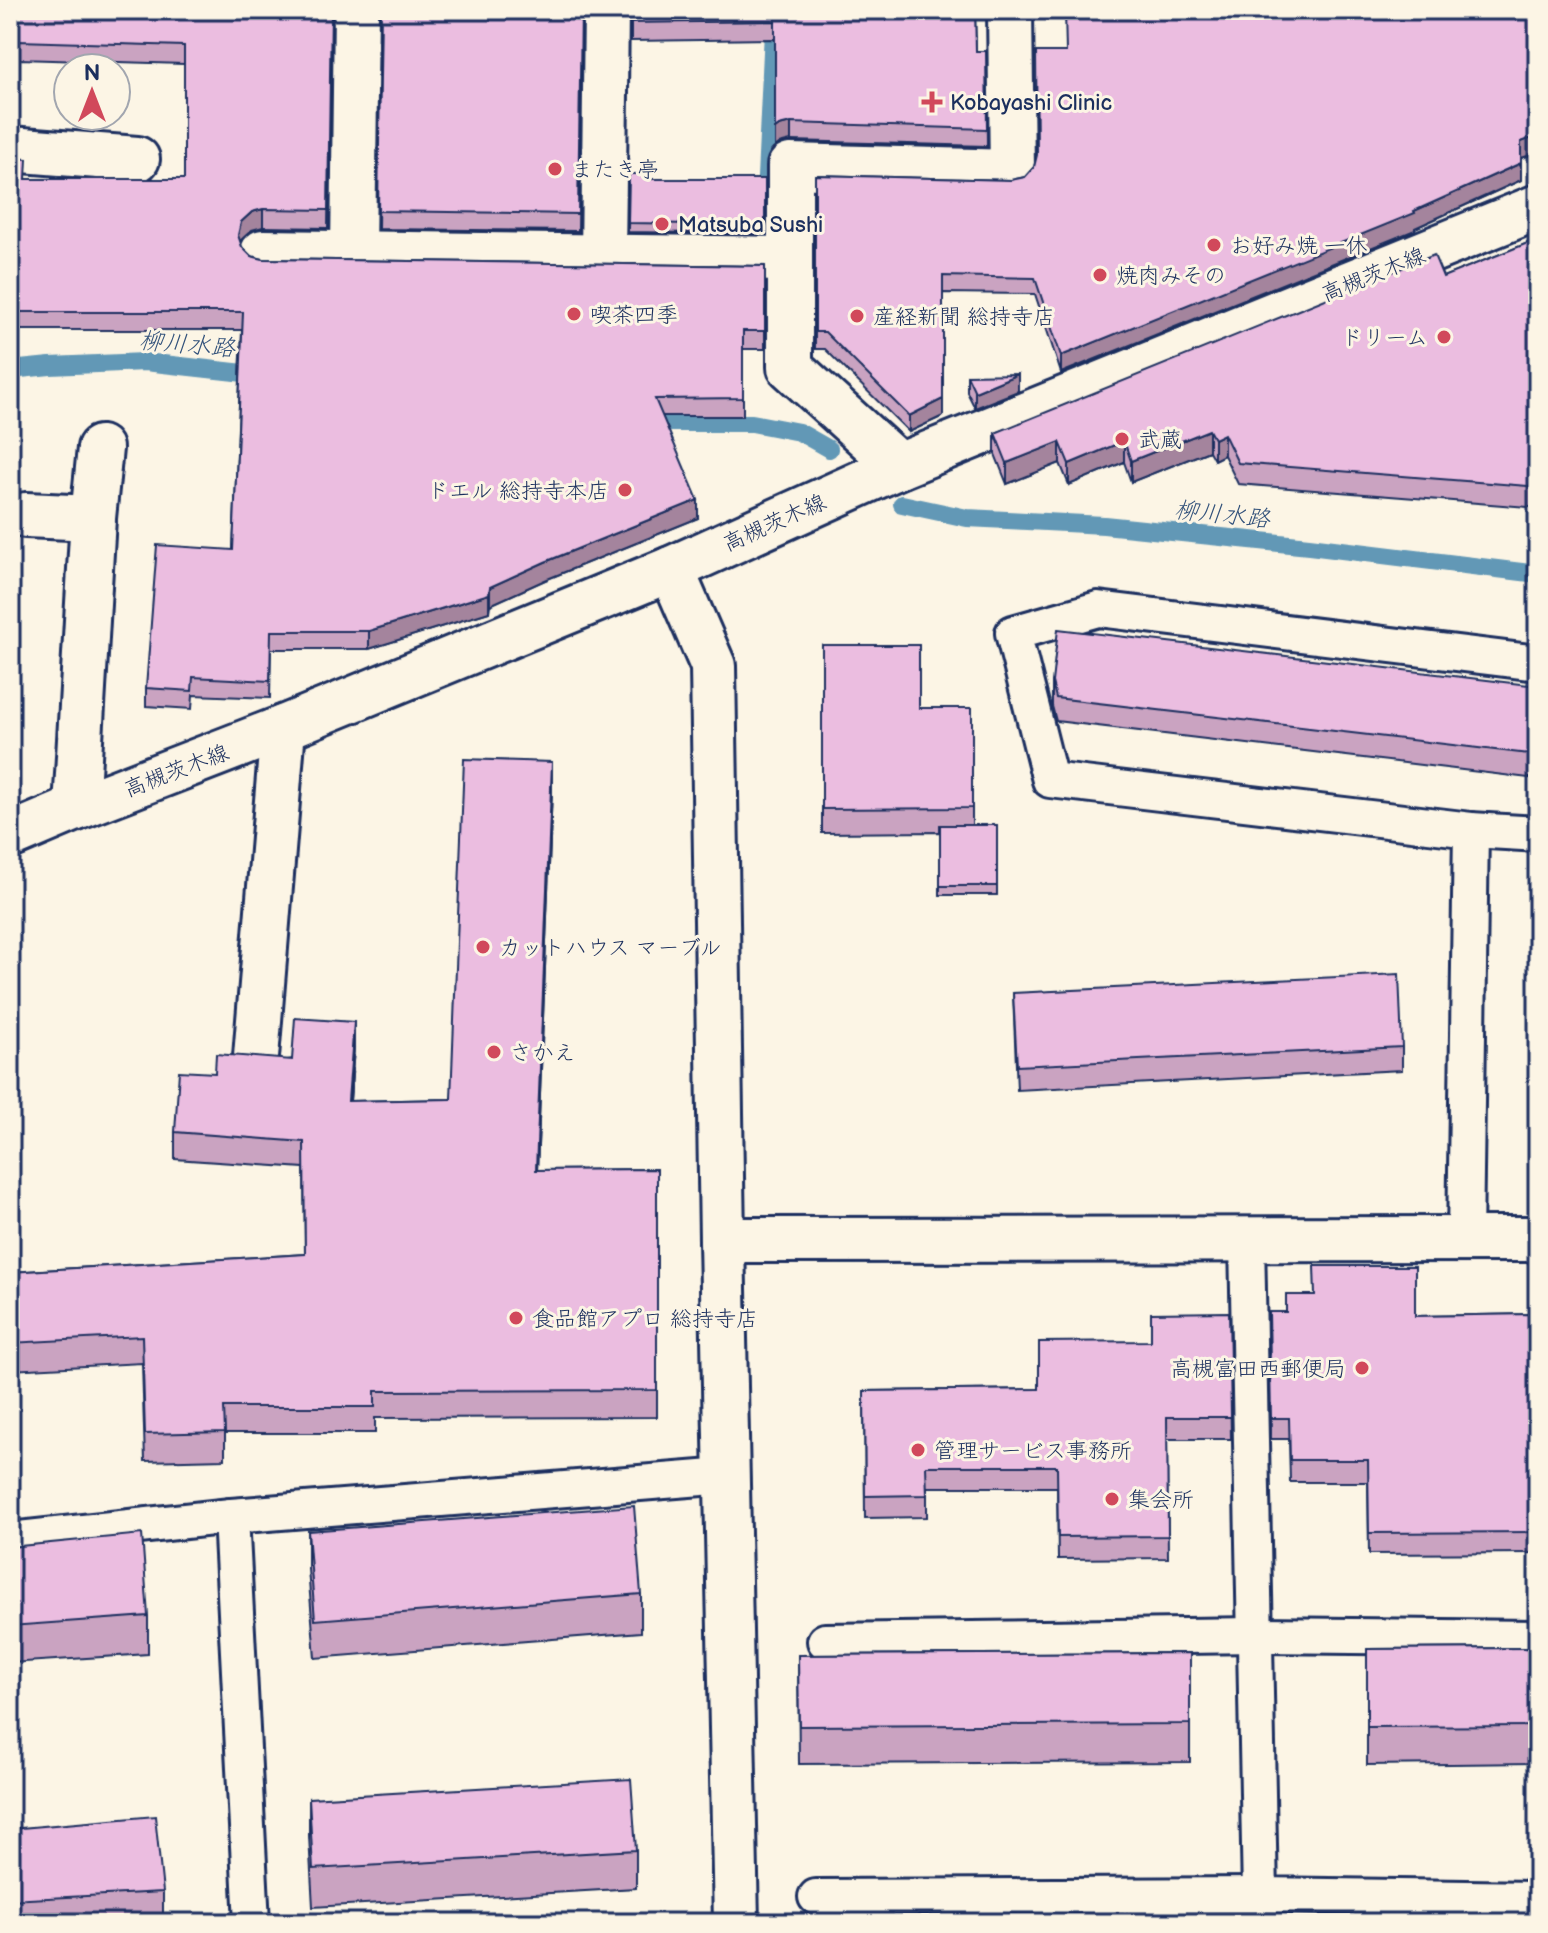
<svg xmlns="http://www.w3.org/2000/svg" width="1548" height="1933" viewBox="0 0 1548 1933" font-family="'Balsamiq Sans','Klee One',sans-serif">
  <rect width="100%" height="100%" fill="#fcf5e5"/>
  <filter id="ink" filterUnits="userSpaceOnUse"><feTurbulence type="fractalNoise" baseFrequency=".0125" numOctaves="2"/><feDisplacementMap in="SourceGraphic" scale="16" xChannelSelector="R" yChannelSelector="G"/><feConvolveMatrix kernelMatrix="1 2 1 2 8 2 1 2 1" color-interpolation-filters="sRGB"/></filter>
  <g filter="url(#ink)">
    <g fill="none" stroke-linecap="round" stroke-linejoin="round">
      <g stroke="#6298b6" stroke-width="18">
        <polyline points="763,240 774,10"/>
        <polyline points="10,370 50,366 145,362 262,375"/>
        <polyline points="642,423 752,423 799,432 829,449"/>
        <polyline points="902,504 967,518 1104,525 1309,546 1538,574"/>
      </g>
      <g stroke="#1b2f5e" stroke-width="40">
        <g id="lane">
          <polyline points="1538,663 1098,609 1013,633 1050,780 1471,830 1538,834"/>
          <polyline points="1465,1239 1471,830"/>
          <polyline points="1247,1240 1260,1895 1538,1899"/>
          <polyline points="231,1516 252,1923"/>
          <polyline points="10,1540 231,1516 726,1476"/>
          <polyline points="825,1641 1256,1635 1538,1638"/>
          <polyline points="816,1897 1260,1895"/>
        </g>
      </g>
      <g stroke="#1b2f5e" stroke-width="50">
        <g id="street">
          <polyline points="10,149 137,159"/>
          <polyline points="263,252 790,259"/>
          <polyline points="353,253 356,10"/>
          <polyline points="603,257 606,10"/>
          <polyline points="899,466 790,367 790,166 1012,172 1010,10"/>
          <polyline points="26,515 93,518"/>
          <polyline points="671,569 713,666 722,1240 736,1923"/>
          <polyline points="76,808 93,518 100,448"/>
          <polyline points="256,1057 283,728"/>
          <polyline points="722,1240 1538,1239"/>
        </g>
      </g>
      <g stroke="#1b2f5e" stroke-width="50">
        <polyline id="secondary" points="10,836 76,808 283,728 671,569 899,466 1538,207"/>
      </g>
      <use href="#lane" stroke="#fcf5e5" stroke-width="34"/>
      <use href="#street" stroke="#fcf5e5" stroke-width="44"/>
      <use href="#secondary" stroke="#fcf5e5" stroke-width="44"/>
    </g>
    <g fill="#caa3c1" stroke="#1b2f5e" stroke-width="2">
      <polygon points="10,10 331,10 328,228 263,227 252,230 241,240 240,243 242,247 251,256 263,259 765,266 765,349 743,349 743,416 662,416 698,518 545,580 490,605 489,612 369,649 271,649 270,698 193,695 192,709 146,706 146,688 233,550 242,330 10,330 10,156 27,179 184,179 184,64 19,59 16,124 10,125"/>
      <polygon points="381,10 581,10 578,231 378,229"/>
      <polygon points="631,10 975,10 976,51 986,51 987,146 791,141 779,144 775,147 775,39 631,41"/>
      <polygon points="1538,10 1538,153 1521,158 1521,180 1415,228 1415,230 1061,373 1035,294 943,293 943,416 909,432 825,349 815,349 815,175 1011,180 1025,177 1034,167 1066,52"/>
      <polygon points="629,174 647,179 765,179 765,234 628,232"/>
      <polygon points="1538,239 1538,506 1528,507 1238,484 1224,455 1214,460 1209,451 1131,482 1124,462 1069,485 1060,463 1007,484 995,454 995,433 1443,277"/>
      <polygon points="967,375 1018,391 975,408 967,392"/>
      <polygon points="822,645 919,708 972,708 972,825 997,825 997,895 940,895 940,832 822,833"/>
      <polygon points="1052,682 1538,686 1538,779 1056,721 1052,706"/>
      <polygon points="552,789 537,1170 657,1169 657,1417 375,1418 375,1433 225,1433 225,1459 145,1461 142,1363 10,1370 10,1272 305,1254 304,1168 175,1159 175,1132 215,1073 354,1048 350,1101 451,1099"/>
      <polygon points="10,930 12,930 13,1053 10,1053"/>
      <polygon points="1013,993 1402,1047 1402,1070 1017,1090"/>
      <polygon points="1229,1312 1231,1439 1167,1439 1168,1558 1058,1559 1057,1487 927,1487 927,1517 865,1518 864,1391 1039,1389 1151,1341"/>
      <polygon points="1269,1312 1415,1316 1538,1314 1538,1553 1369,1554 1368,1482 1290,1482 1289,1439 1271,1439"/>
      <polygon points="308,1531 641,1594 641,1632 315,1658 308,1569"/>
      <polygon points="10,1547 148,1616 148,1654 10,1663"/>
      <polygon points="1538,1648 1538,1763 1367,1765 1367,1649"/>
      <polygon points="1190,1653 1190,1762 799,1764 798,1655"/>
      <polygon points="309,1798 636,1850 636,1888 313,1907 309,1836"/>
      <polygon points="10,1829 163,1892 163,1923 10,1923"/>
    </g>
    <g fill="#a4849d" stroke="#1b2f5e" stroke-width="2">
      <polygon points="791,123 791,141 779,144 775,147 775,129 779,126"/>
      <polygon points="1538,136 1538,153 1521,158 1521,142"/>
      <polygon points="1521,163 1521,180 1415,228 1415,230 1061,373 1061,356 1414,211"/>
      <polygon points="263,209 263,227 252,230 241,240 238,252 238,235 241,222 252,212"/>
      <polygon points="1018,374 1018,391 975,408 975,392"/>
      <polygon points="943,399 943,416 909,432 909,416"/>
      <polygon points="1209,430 1209,451 1131,482 1131,461"/>
      <polygon points="1224,434 1224,455 1214,460 1214,439"/>
      <polygon points="1124,441 1124,462 1069,485 1069,464"/>
      <polygon points="1060,442 1060,463 1007,484 1007,463"/>
      <polygon points="698,500 698,518 545,580 490,605 490,587 545,562"/>
      <polygon points="489,594 489,612 369,649 369,631"/>
      <polygon points="552,762 552,789 536,1197 536,1170"/>
      <polygon points="354,1022 354,1048 348,1127 348,1101"/>
    </g>
    <g fill="#ebbde0" stroke="#1b2f5e" stroke-width="2">
      <polygon points="10,10 331,10 328,210 263,209 252,212 241,222 238,235 242,247 251,256 263,259 765,266 765,331 743,331 743,398 655,399 698,500 545,562 490,587 489,594 369,631 271,631 270,681 193,677 192,691 146,688 157,545 233,550 243,312 10,312 10,156 15,157 14,158 27,159 26,179 184,179 184,46 19,41 16,107 10,108"/>
      <polygon points="381,10 581,10 578,214 378,211"/>
      <polygon points="631,10 975,10 976,51 986,51 987,129 791,123 779,126 775,129 775,21 631,23"/>
      <polygon points="1065,10 1538,10 1538,136 1521,142 1521,163 1414,211 1415,213 1061,356 1035,278 943,276 943,399 909,416 825,332 815,332 815,175 1011,180 1025,177 1034,167 1037,155 1036,52 1066,52"/>
      <polygon points="629,174 647,174 647,179 765,179 765,225 628,223"/>
      <polygon points="1538,239 1538,485 1528,486 1238,463 1224,434 1214,439 1209,430 1131,461 1124,441 1069,464 1060,442 1007,463 995,433 1434,255 1443,277"/>
      <polygon points="1018,374 975,392 967,375"/>
      <polygon points="1058,629 1538,686 1538,755 1056,698 1052,682"/>
      <polygon points="822,645 919,645 919,708 972,708 972,808 822,809"/>
      <polygon points="464,759 552,762 536,1170 657,1169 657,1390 375,1391 375,1407 224,1407 225,1432 145,1434 142,1336 10,1343 10,1272 305,1254 304,1142 175,1132 179,1071 215,1073 216,1054 292,1060 295,1018 354,1022 348,1101 451,1099"/>
      <rect x="940" y="825" width="57" height="61"/>
      <polygon points="10,930 12,930 13,1033 10,1033"/>
      <polygon points="1399,974 1402,1047 1017,1066 1013,993"/>
      <polygon points="1314,1266 1415,1266 1415,1316 1538,1314 1538,1532 1369,1533 1368,1460 1290,1460 1289,1418 1271,1418 1269,1312 1286,1312 1286,1295 1315,1295"/>
      <polygon points="1229,1312 1231,1417 1167,1417 1168,1536 1058,1537 1057,1466 926,1466 927,1495 865,1496 864,1391 1039,1389 1039,1342 1151,1341 1151,1313"/>
      <polygon points="634,1506 641,1594 315,1620 308,1531"/>
      <polygon points="142,1534 148,1616 10,1626 10,1547"/>
      <polygon points="1538,1648 1538,1726 1367,1727 1367,1649"/>
      <polygon points="1190,1653 1190,1724 799,1726 798,1655"/>
      <polygon points="631,1779 636,1850 313,1869 309,1798"/>
      <polygon points="155,1816 163,1892 10,1900 10,1829"/>
      <rect x="802" y="1918" width="273" height="5"/>
    </g>
  </g>
  <g fill="#d1495b" stroke="#fcf5e5" stroke-width="3">
    <path d="M928 90h8v8h8v8h-8v8h-8v-8h-8v-8h8z"/>
    <circle cx="555" cy="169" r="8"/>
    <circle cx="662" cy="224" r="8"/>
    <circle cx="1214" cy="245" r="8"/>
    <circle cx="1100" cy="275" r="8"/>
    <circle cx="574" cy="314" r="8"/>
    <circle cx="857" cy="316" r="8"/>
    <circle cx="1444" cy="337" r="8"/>
    <circle cx="1122" cy="439" r="8"/>
    <circle cx="625" cy="490" r="8"/>
    <circle cx="483" cy="947" r="8"/>
    <circle cx="494" cy="1052" r="8"/>
    <circle cx="516" cy="1318" r="8"/>
    <circle cx="1362" cy="1368" r="8"/>
    <circle cx="918" cy="1450" r="8"/>
    <circle cx="1112" cy="1499" r="8"/>
  </g>
  <g text-anchor="middle" stroke-width="6" stroke-linejoin="round" paint-order="stroke">
    <g font-size="22" fill="#1b2f5e" stroke="#fcf5e5" text-anchor="start">
      <text x="950" y="110">Kobayashi Clinic</text>
      <text x="571" y="177">またき亭</text>
      <text x="678" y="232">Matsuba Sushi</text>
      <text x="1230" y="253">お好み焼 一休</text>
      <text x="1116" y="283">焼肉みその</text>
      <text x="590" y="322">喫茶四季</text>
      <text x="873" y="324">産経新聞 総持寺店</text>
      <text x="1428" y="345" text-anchor="end">ドリーム</text>
      <text x="1138" y="447">武蔵</text>
      <text x="609" y="498" text-anchor="end">ドエル 総持寺本店</text>
      <text x="499" y="955">カットハウス マーブル</text>
      <text x="510" y="1060">さかえ</text>
      <text x="532" y="1326">食品館アプロ 総持寺店</text>
      <text x="1346" y="1376" text-anchor="end">高槻富田西郵便局</text>
      <text x="934" y="1458">管理サービス事務所</text>
      <text x="1128" y="1507">集会所</text>
    </g>
    <g font-size="22" fill="#1b2f5e" stroke="#fcf5e5">
      <text transform="translate(1373 274) rotate(-22)" y="8">高槻茨木線</text>
      <text transform="translate(774 522) rotate(-24)" y="8">高槻茨木線</text>
      <text transform="translate(176 770) rotate(-21)" y="8">高槻茨木線</text>
    </g>
    <g font-size="24" font-style="italic" fill="#33527b" stroke="#fcf5e5">
      <text transform="translate(187 344) rotate(5)" y="8">柳川水路</text>
      <text transform="translate(1222 514) rotate(6)" y="8">柳川水路</text>
    </g>
  </g>
  <rect width="1548" height="1933" fill="none" stroke="#fcf5e5" stroke-width="40"/>
  <rect x="20" y="20" width="1508" height="1893" fill="none" stroke="#1b2f5e" stroke-width="3" filter="url(#ink)"/>
  <g transform="translate(92 92)"><circle r="38" fill="#fcf5e5" stroke="#a2a6af" stroke-width="2"/>
  <path d="M0-6L14 30L0 20L-14 30Z" fill="#d1495b"/>
  <text y="-12" font-size="22" font-weight="bold" text-anchor="middle" fill="#1b2f5e">N</text>
  </g>
</svg>
